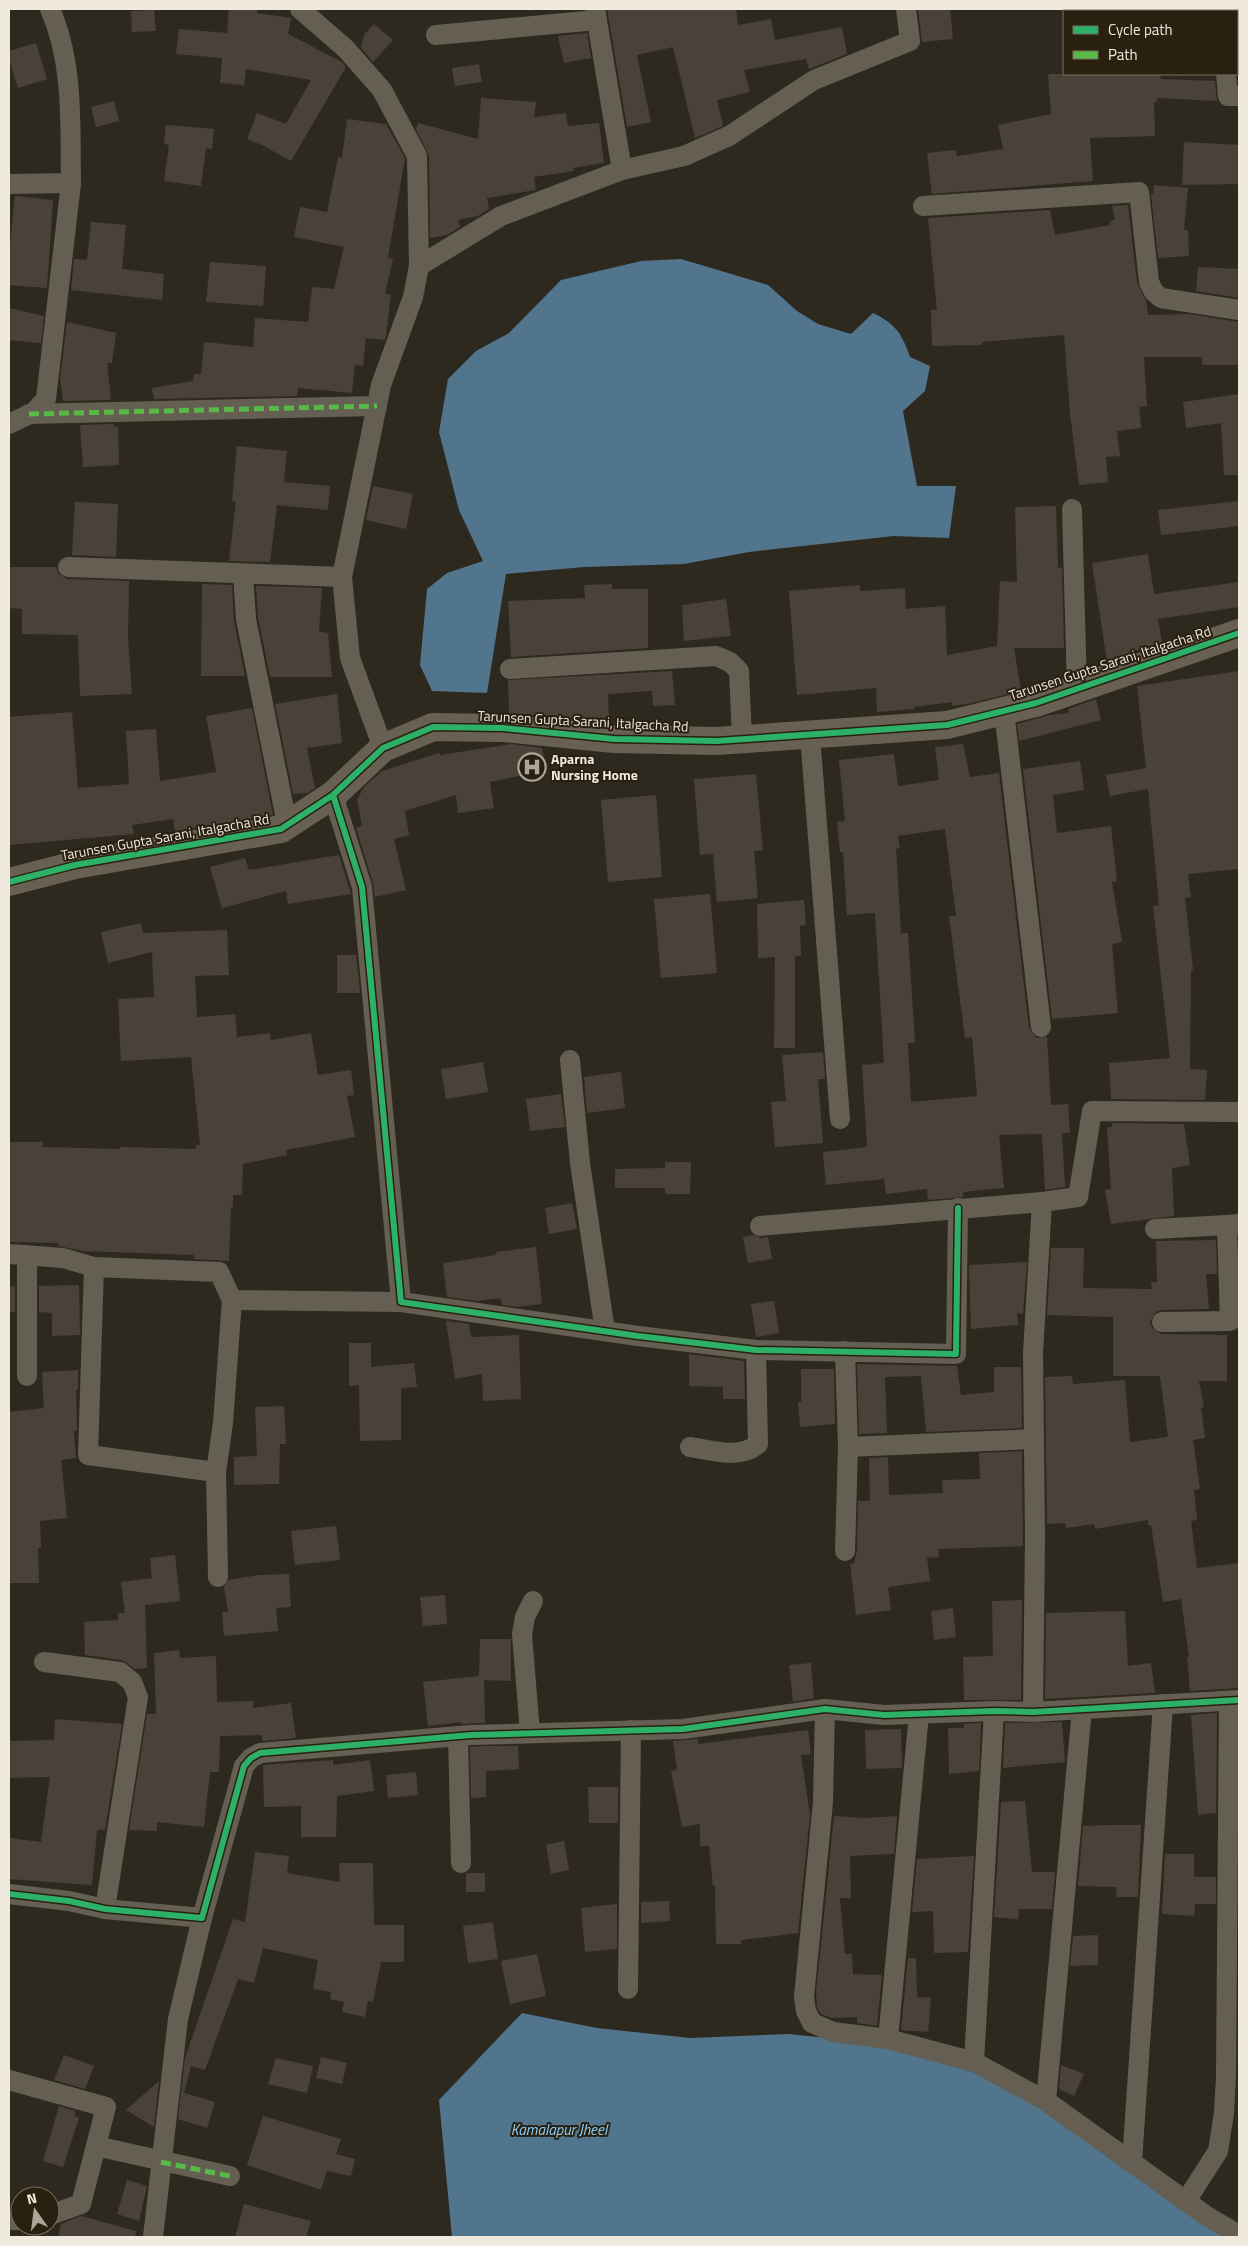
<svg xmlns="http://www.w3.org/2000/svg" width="1248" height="2246" viewBox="0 0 1248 2246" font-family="'Titillium Web',sans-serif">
  <rect width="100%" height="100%" fill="#2e291f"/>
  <g fill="#51758d">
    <path d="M681 259 768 285 797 311 818 324 851 334 873 313C896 324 902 334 910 357L930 366 925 391 903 411 917 486H956L949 538 893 536 749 552 684 564 584 567 506 574 487 693 432 691 420 665 427 589 447 573 483 561 459 510 439 432 448 379 476 351 509 333 561 280 641 261Z"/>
    <polygon points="522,2013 597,2028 690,2038 789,2034 891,2045 992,2061 1237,2237 452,2237 439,2100"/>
  </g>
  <g fill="#4a4238" fill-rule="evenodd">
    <polygon points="229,9 257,9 257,13 291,18 288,34 342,62 346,67 291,161 262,145 247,139 257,113 286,124 311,80 246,69 244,85 220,83 222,58 176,54 179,29 227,33"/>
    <polygon points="607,9 736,9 738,25 771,19 775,40 842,27 847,54 809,69 806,59 744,70 750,92 717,100 723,126 695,138 673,47 637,55 651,122 627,127"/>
    <polygon points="918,9 950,9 953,39 922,42"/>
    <polygon points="154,10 156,31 132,32 131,11"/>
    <polygon points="374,24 393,40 373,62 361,48 364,35"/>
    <polygon points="587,33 591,58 564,63 558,36"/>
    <polygon points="36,43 47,79 18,88 9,59 9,51"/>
    <polygon points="479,64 482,82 455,86 452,68"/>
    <polygon points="1048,74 1160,74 1161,79 1215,81 1217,101 1157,98 1157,102 1154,102 1155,136 1090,138 1093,181 932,194 927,153 956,150 957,156 1003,149 998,125 1051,114"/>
    <polygon points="481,98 536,102 534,117 566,113 568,126 599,123 604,163 573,168 574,171 534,177 536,190 487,198 489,209 478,216 458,220 460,227 447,235 430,238 429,156 415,127 417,127 418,123 478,139"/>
    <polygon points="114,101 119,121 96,127 91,107"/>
    <polygon points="347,119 386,124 405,158 388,258 393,259 385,294 391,295 386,335 385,340 366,338 363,366 355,365 352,393 298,388 297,396 154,399 152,388 193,381 194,374 201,374 204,342 253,347 255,318 308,322 312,287 334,289 344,247 294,237 300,207 327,212 338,157 342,158"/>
    <polygon points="166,125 214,129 212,149 206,148 201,186 164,181 169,145 164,144"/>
    <polygon points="1184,142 1239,145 1239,184 1182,185"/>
    <polygon points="1154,185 1188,188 1184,230 1188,230 1189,256 1158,258 1151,194 1153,194"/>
    <polygon points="15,196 53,200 47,288 9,285 9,253"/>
    <polygon points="1128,205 1137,283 1146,301 1148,315 1189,314 1239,322 1239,365 1202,365 1202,357 1144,357 1147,406 1139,407 1141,428 1117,431 1120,456 1106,457 1108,482 1079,485 1070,413 1064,335 982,342 982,345 932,346 931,310 937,310 928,218 1050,210 1055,235 1110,225 1110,221 1115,220 1112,206"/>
    <polygon points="91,222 126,225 122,269 164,274 162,300 71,290 74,259 87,260"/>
    <polygon points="210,262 266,266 263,306 206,302"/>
    <polygon points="1198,267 1239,269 1239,298 1196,291"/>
    <polygon points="9,308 44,316 41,343 9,340"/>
    <polygon points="67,322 116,333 112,363 107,363 111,400 63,401 60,379"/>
    <polygon points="1239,394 1239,475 1224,475 1221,423 1186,428 1183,402"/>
    <polygon points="114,424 114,427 118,426 119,465 83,467 80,425"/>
    <polygon points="237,446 287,451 284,482 330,486 328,510 277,505 270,562 229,561 236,502 232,501"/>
    <polygon points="373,486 413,494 406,529 366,520"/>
    <polygon points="1239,501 1239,526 1161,535 1158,510"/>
    <polygon points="75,502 118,504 116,557 72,555"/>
    <polygon points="1056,506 1058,568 1062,567 1064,648 1014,648 1021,691 967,704 952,706 952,702 914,707 914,709 877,712 876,688 797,695 789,591 860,585 860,591 905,588 906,609 945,606 947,655 997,646 1000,581 1017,582 1015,507"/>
    <polygon points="1148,554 1154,594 1239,582 1239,607 1158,619 1162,643 1134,651 1134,653 1107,662 1092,563"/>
    <polygon points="9,567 56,567 58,573 67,579 129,581 128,638 132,694 80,696 78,635 22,634 22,609 9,608"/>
    <polygon points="202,584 232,585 234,621 245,676 201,676"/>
    <polygon points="612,584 612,589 648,589 648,648 511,657 508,601 585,598 584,585"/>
    <polygon points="256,586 322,588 319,631 328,633 332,677 270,677 258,617"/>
    <polygon points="726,599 731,636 684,641 682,605"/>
    <polygon points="672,671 675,705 653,706 652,691 608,694 609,719 586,720 509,713 508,680"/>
    <polygon points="1239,671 1239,869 1188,874 1191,897 1185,898 1193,970 1191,971 1190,1069 1207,1070 1205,1100 1111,1099 1109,1063 1170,1058 1153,906 1159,905 1148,789 1110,796 1106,775 1146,768 1137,686"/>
    <polygon points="337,694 342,743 307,748 315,788 308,793 293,794 275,704"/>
    <polygon points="1096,699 1101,720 1019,741 1017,724 1050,715 1069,713 1068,709"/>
    <polygon points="252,708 273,815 175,831 173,819 132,825 134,834 9,845 9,717 72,712 78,788 129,784 126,731 156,729 160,781 216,772 206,716"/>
    <polygon points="511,744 542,748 546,770 490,782 494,808 458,813 456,795 405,811 409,835 394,839 406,890 375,897 373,883 356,828 362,826 357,799 365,786 382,771 439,753 440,755"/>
    <path d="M963 744 970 777 999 773 1029 1028 1036 1038 1047 1037 1051 1105 1068 1104 1070 1133H1062L1065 1187 1045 1190 1042 1134 999 1135 1004 1188 963 1192V1197L928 1200 927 1189 886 1194 884 1179 826 1185 823 1152 867 1147 862 1065 884 1063 875 913 847 915 843 852H840L837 822 845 821 839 760 894 754 898 786 939 780 935 747ZM945 829 956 916H949L965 1038 972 1037 977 1096 911 1102 908 1043H915L908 933H901L896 849 900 848 898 836Z"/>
    <polygon points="1080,761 1084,790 1053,795 1057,833 1111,826 1117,881 1112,882 1122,942 1112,944 1118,1013 1052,1019 1023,769"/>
    <polygon points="756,774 763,850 754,851 758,898 717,902 713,854 700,855 694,779"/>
    <polygon points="656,795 662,877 608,882 601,800"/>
    <polygon points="339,855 351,894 288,904 286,891 222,908 210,867 245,858 249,870"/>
    <polygon points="710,894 717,973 661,978 654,899"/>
    <polygon points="804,900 806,925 800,926 801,956 795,956 795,1048 774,1048 775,957 758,958 757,904"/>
    <polygon points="141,923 143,933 227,930 229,975 195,976 197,1017 235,1014 237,1037 270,1033 271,1040 311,1033 318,1075 351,1070 354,1095 347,1096 355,1137 286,1150 287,1155 243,1164 242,1195 233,1195 233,1207 231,1207 229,1261 194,1259 194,1255 83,1251 58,1246 58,1243 9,1242 9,1142 43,1142 43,1147 120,1149 120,1147 196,1149 196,1145 200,1145 191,1057 121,1061 118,999 154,997 152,952 108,963 101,932"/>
    <polygon points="337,955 356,955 360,993 337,993"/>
    <polygon points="823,1052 825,1079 818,1079 823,1143 775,1147 771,1102 786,1101 782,1055"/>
    <polygon points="483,1062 488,1092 446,1099 441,1069"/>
    <polygon points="621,1072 625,1108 587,1113 584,1077"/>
    <polygon points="561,1094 565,1127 530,1131 526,1099"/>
    <polygon points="1112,1123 1184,1124 1190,1165 1172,1168 1174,1216 1111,1224 1105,1190 1111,1189 1107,1127 1112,1127"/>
    <polygon points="665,1162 691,1162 690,1194 665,1194 665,1188 615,1188 615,1169 665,1168"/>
    <polygon points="572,1203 577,1229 549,1234 545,1208"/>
    <polygon points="753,1235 761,1238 768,1237 772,1259 748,1263 743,1237"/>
    <polygon points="1216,1240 1217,1274 1206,1274 1209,1309 1161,1310 1156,1312 1150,1322 1152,1328 1162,1334 1227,1335 1227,1381 1199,1381 1204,1407 1201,1408 1205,1438 1193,1440 1200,1489 1194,1490 1197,1520 1191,1521 1197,1568 1239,1563 1239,1688 1190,1691 1187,1657 1189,1657 1181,1599 1163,1602 1151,1525 1148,1525 1148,1520 1095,1529 1094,1524 1066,1528 1065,1523 1047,1524 1045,1377 1072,1376 1073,1384 1125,1380 1130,1442 1168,1437 1160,1376 1113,1376 1113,1317 1047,1315 1051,1248 1084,1248 1083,1288 1152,1289 1151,1282 1157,1282 1156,1241"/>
    <polygon points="536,1247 542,1304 516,1307 502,1305 501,1298 477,1301 447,1297 443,1263 496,1255 496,1252"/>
    <polygon points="1027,1262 1023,1314 1017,1313 1018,1325 971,1329 969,1265"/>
    <polygon points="79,1285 80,1335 52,1336 52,1313 39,1312 39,1286"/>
    <polygon points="15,1286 15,1312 9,1312 9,1287"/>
    <polygon points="774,1301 779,1333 756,1337 751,1304"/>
    <polygon points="446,1321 469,1324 471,1337 519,1335 521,1399 483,1401 482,1374 455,1379"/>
    <polygon points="349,1343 371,1343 371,1367 414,1363 417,1387 401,1388 401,1440 360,1441 359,1385 349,1386"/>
    <polygon points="689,1354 744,1361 745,1399 723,1399 723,1387 689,1386"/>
    <polygon points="857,1364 957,1366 961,1395 994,1392 994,1367 1021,1367 1022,1428 926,1432 921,1376 885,1377 887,1433 859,1434"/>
    <polygon points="801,1369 834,1369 835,1424 800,1427 798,1402 801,1402"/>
    <polygon points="78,1370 78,1390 76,1390 77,1431 74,1431 76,1458 61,1460 67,1518 40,1521 41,1548 38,1548 39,1583 9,1583 9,1412 44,1408 42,1372"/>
    <polygon points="284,1406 286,1444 280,1444 279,1484 234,1485 234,1457 257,1456 255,1407"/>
    <polygon points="1022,1451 1023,1546 938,1549 939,1557 927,1558 930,1581 888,1587 891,1610 856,1615 850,1564 854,1563 857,1551 858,1501 870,1501 869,1458 888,1457 889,1495 943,1493 942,1480 980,1479 979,1453"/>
    <polygon points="336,1526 340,1560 295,1565 291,1531"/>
    <polygon points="175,1555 180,1601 145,1605 147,1668 135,1669 122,1660 85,1655 84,1622 118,1620 118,1613 125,1613 121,1582 152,1578 150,1558"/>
    <polygon points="289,1574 291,1607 276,1608 278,1631 224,1636 222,1612 228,1612 224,1587 229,1580 259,1575"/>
    <polygon points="445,1595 447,1624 423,1626 420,1597"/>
    <polygon points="1022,1600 1021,1700 964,1700 963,1657 993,1656 992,1601"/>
    <polygon points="953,1608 956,1637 934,1640 931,1611"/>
    <polygon points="1125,1611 1128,1666 1151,1663 1155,1693 1045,1699 1046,1613"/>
    <polygon points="480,1639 511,1639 511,1681 484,1680 485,1723 461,1724 461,1722 428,1726 423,1682 479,1676"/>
    <polygon points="179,1650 180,1658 216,1656 217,1702 253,1701 253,1708 291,1703 296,1738 262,1741 262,1735 220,1736 219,1772 210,1772 204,1827 157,1822 157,1831 129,1830 147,1714 156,1714 154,1653"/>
    <polygon points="811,1663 814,1698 793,1702 789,1665"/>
    <polygon points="1217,1713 1216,1813 1198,1815 1191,1715"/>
    <polygon points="55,1719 122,1724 105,1830 97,1830 92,1885 9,1879 9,1838 41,1842 50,1777 9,1778 9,1741 54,1740"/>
    <polygon points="1062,1722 1065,1762 1003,1768 1005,1723"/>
    <polygon points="981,1723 979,1771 949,1774 948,1728 964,1728 964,1724"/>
    <polygon points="901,1729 902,1768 866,1769 865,1730"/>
    <polygon points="808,1730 811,1754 801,1755 810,1815 798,1933 741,1940 741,1944 716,1944 715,1885 713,1886 709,1846 700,1846 700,1824 682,1827 671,1771 677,1770 673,1741 698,1739 698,1744"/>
    <polygon points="485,1746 518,1746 519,1769 486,1771 486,1797 471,1798 470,1747"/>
    <polygon points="333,1760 333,1765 370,1760 374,1791 337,1796 336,1837 301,1837 301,1806 264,1807 263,1765"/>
    <polygon points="416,1772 418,1795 388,1798 386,1775"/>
    <polygon points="588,1787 618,1787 618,1823 589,1823"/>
    <polygon points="1025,1801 1032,1872 1055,1872 1052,1909 1019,1909 1018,1919 994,1917 1001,1802"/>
    <polygon points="834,1816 866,1818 897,1816 894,1854 850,1856 851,1898 840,1898 845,1954 852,1954 853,1974 882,1975 877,2026 857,2023 857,2017 832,2018 821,2014 817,2007 816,1993"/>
    <polygon points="1110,1825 1141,1825 1138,1897 1117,1897 1116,1887 1078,1886 1083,1826"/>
    <polygon points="564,1841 569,1870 551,1874 546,1845"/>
    <polygon points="255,1852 289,1856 287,1873 340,1882 339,1863 373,1863 374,1925 404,1925 404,1962 381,1962 373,2002 368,2001 365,2017 342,2012 344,2002 330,1999 331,1992 313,1989 318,1960 263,1948 254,1983 238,1979 205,2070 191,2066 184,2093 215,2102 207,2128 178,2119 185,2058 233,1919 245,1922"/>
    <polygon points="1165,1854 1194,1854 1194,1877 1216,1877 1216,1904 1195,1904 1194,1916 1162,1914"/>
    <polygon points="974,1856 968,1952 934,1953 933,1911 912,1912 917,1859"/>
    <rect x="466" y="1873" width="19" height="19"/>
    <polygon points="669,1901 670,1921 641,1923 641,1902"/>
    <polygon points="617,1904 617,1949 585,1952 581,1908"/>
    <polygon points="493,1922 498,1959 468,1963 463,1926"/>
    <polygon points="1098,1935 1098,1965 1070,1966 1073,1936"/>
    <polygon points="537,1954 546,1996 510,2004 501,1961"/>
    <polygon points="908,1958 916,1958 917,1997 931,1998 928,2032 901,2030"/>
    <polygon points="64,2055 94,2066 85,2089 54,2080"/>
    <polygon points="321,2057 347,2063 342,2084 316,2078"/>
    <polygon points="276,2058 313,2066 307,2093 268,2084"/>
    <polygon points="1061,2065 1084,2074 1074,2096 1059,2089"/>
    <polygon points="159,2081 154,2127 126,2110"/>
    <polygon points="59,2106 76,2111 74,2116 79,2118 63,2167 43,2161"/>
    <polygon points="263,2116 341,2139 336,2154 355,2159 351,2176 327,2171 321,2190 247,2165"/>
    <polygon points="127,2180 147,2186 139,2221 117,2214"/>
    <polygon points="244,2204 311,2221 306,2237 235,2237"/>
    <polygon points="81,2216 136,2231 135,2237 58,2237 61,2224"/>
  </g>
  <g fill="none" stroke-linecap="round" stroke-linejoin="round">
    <g stroke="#655f53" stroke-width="20">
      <path d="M50 9C74 63 70 125 71 183"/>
      <polyline points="300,9 346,49 382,90 417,156 419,266 413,297 381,385 342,577 350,658 383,748"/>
      <polyline points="595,9 622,170"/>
      <polyline points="1220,9 1221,11"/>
      <polyline points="436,35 597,20"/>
      <polyline points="1226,74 1228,96 1239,96"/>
      <polyline points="9,184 71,183 46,399 34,412 9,424"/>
      <polyline points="923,206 1139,192 1149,282 1154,292 1161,298 1239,310"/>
      <polyline points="419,266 501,216 622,170 684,156 729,136 814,80 910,41 906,9"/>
      <polyline points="29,414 377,406"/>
      <polyline points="1072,509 1077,689"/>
      <polyline points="68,567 342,577"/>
      <polyline points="243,574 246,619 287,824"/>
      <polyline points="510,669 716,656 730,662 739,671 742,739"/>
      <polyline points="1004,711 1041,1027"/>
      <polyline points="810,735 840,1119"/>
      <polyline points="333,795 362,887 401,1302 638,1336 756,1350 956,1354 958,1208"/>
      <polyline points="570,1060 580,1163 605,1331"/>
      <polyline points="760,1226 1042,1202"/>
      <polyline points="1155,1229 1227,1225"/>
      <polyline points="9,1254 63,1258 94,1267 88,1455 216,1472 223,1423 232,1300"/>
      <polyline points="27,1255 27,1376"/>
      <polyline points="94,1267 219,1272 232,1300 401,1302"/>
      <polyline points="1162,1322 1230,1321 1227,1225 1239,1224"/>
      <polyline points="845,1351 848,1447 1034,1439"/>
      <path d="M690 1447C712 1450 740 1460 758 1444L756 1350"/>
      <polyline points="216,1472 218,1577"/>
      <polyline points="845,1551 848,1447"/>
      <polyline points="44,1662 120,1672 132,1682 138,1697 105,1909"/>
      <polyline points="825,1709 823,1802 804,1997 806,2011 812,2023 833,2032 888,2039 974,2062 1046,2101 1208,2217 1239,2235"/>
      <polyline points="1033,1712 1035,1536 1033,1353 1042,1202 1078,1197 1092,1111 1239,1112"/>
      <polyline points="530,1733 522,1634 525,1617 533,1601"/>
      <polyline points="458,1736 461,1863"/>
      <polyline points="9,1894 69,1901 105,1909 202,1918 244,1766 251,1758 260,1753 471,1735 683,1729 825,1709 884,1715 994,1711 1033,1712 1239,1700"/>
      <polyline points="628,1989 631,1730"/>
      <polyline points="888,2039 919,1714"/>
      <polyline points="974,2062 994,1711"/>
      <polyline points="9,2080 106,2107 81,2204 50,2215"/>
      <polyline points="1046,2101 1082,1709"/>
      <polyline points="96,2146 230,2176"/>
      <polyline points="1132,2162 1163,1704"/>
      <polyline points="1186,2201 1218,2151 1224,2113 1226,2077 1229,1701"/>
      <polyline points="9,2220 20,2220"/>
      <polyline points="153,2237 178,2019 202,1918"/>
    </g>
    <polyline stroke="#686053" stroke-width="28" points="9,882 75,865 281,829 333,795 383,748 433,727 503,728 614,739 717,741 947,725 1036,703 1239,633"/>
    <g stroke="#58b947" stroke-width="5" stroke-dasharray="10 5" stroke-linecap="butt">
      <polyline points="29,414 377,406"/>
      <polyline points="161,2162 230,2176"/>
    </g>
    <g stroke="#2a2010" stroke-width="9">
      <g id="cycleway">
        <polyline points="333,795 362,887 401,1302 638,1336 756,1350 956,1354 958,1208"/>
        <polyline points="9,882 75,865 281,829 333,795 383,748 433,727 503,728 614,739 717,741 947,725 1036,703 1239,633"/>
        <polyline points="9,1894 69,1901 105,1909 202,1918 244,1766 251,1758 260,1753 471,1735 683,1729 825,1709 884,1715 994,1711 1033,1712 1239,1700"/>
      </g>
    </g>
    <use href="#cycleway" stroke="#2db169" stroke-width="6"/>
  </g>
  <defs>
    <g id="hospital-ring" transform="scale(1.4375)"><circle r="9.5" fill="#2a2010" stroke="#aca69b" stroke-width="1.5"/><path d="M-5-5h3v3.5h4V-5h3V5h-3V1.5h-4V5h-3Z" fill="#aca69b"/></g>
  </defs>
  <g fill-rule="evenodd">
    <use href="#hospital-ring" x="532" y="767"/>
  </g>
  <g text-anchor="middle" stroke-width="4" stroke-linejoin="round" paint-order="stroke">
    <g font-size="14" fill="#f0e9de" stroke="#2a2010">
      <text transform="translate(1110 663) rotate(-18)" y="5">Tarunsen Gupta Sarani, Italgacha Rd</text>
      <text transform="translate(583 721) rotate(3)" y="5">Tarunsen Gupta Sarani, Italgacha Rd</text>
      <text transform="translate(165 837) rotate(-10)" y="5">Tarunsen Gupta Sarani, Italgacha Rd</text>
    </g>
    <g font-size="14" font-weight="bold" fill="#f0e9de" stroke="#2a2010" text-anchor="start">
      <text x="551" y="764">Aparna<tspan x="551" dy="16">Nursing Home</tspan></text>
    </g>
    <g font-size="15" font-style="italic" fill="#8ccffc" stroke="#2a2010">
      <text x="559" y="2135">Kamalapur Jheel</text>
    </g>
  </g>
  <rect width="1248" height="2246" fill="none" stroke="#f0e9de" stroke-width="20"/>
  <rect x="1063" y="10" width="175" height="65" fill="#2a2010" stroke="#797062"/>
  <rect x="1073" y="26" width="25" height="8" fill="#2db169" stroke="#797062"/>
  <text x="1108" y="35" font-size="15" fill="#f0e9de">Cycle path</text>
  <rect x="1073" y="51" width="25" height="8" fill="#58b947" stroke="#797062"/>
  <text x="1108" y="60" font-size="15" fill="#f0e9de">Path</text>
  <g transform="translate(35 2211) rotate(346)"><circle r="24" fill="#2a2010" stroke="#797062"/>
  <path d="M0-4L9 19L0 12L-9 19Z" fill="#aca69b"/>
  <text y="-8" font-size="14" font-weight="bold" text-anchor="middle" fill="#f0e9de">N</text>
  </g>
</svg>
